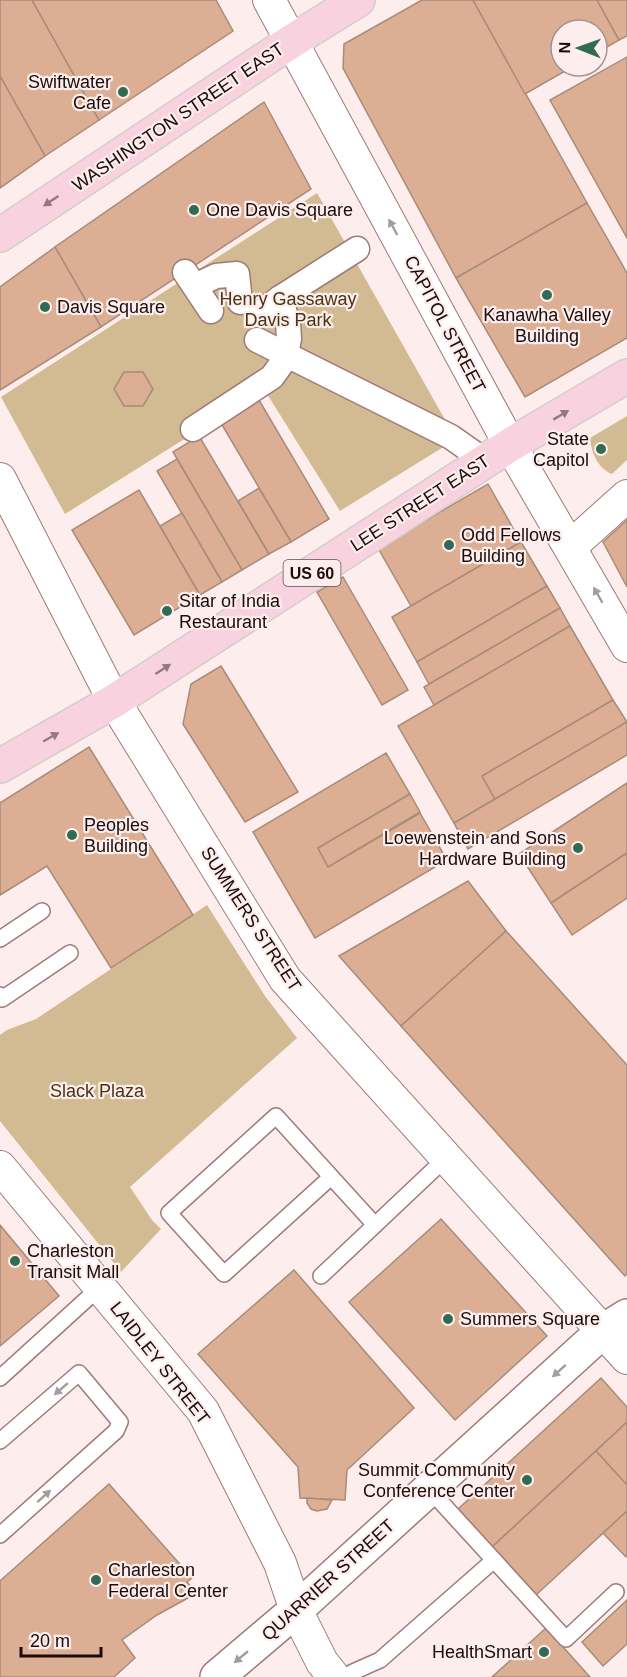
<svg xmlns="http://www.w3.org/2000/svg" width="627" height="1677" viewBox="0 0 627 1677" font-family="Helvetica,sans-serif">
  <rect width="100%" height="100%" fill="#fdedec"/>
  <g fill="#d2bb93">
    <polygon points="317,193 448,425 445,446 340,511 264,389 65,514 1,397"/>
    <path d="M627 416V460L612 474C598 469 591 452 590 438Z"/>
    <polygon points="207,905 265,996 297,1038 130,1187 152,1220 161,1229 121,1272 0,1121 0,1035 7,1030 36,1019"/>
  </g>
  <g fill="#dcaf95" stroke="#a88b79" stroke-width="1.5">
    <polygon points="0,0 32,0 99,120 45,156 0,76"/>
    <polygon points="32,0 216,0 233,31 99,120"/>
    <polygon points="422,0 473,0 587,203 456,278 343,68 344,44"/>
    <polygon points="473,0 597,0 619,40 597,53 597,30 561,30 561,66 574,66 525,94"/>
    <polygon points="597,0 627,0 627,36 619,40"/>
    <polygon points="627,57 627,238 550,100"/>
    <polygon points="0,76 45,156 0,188"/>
    <polygon points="264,102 311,189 101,327 55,247"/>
    <polygon points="587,203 627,273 627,338 525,397 456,278"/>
    <polygon points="55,247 101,327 0,390 0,287"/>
    <polygon points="124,372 143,372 153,389 143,406 124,406 114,389"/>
    <polygon points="256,395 329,519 291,542 218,418"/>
    <polygon points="199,436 269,554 242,570 173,452"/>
    <polygon points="177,459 242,570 222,582 157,471"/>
    <polygon points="488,484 521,542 411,606 378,548"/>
    <polygon points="259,488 291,542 269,554 238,501"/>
    <polygon points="139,490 200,595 134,635 72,530"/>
    <polygon points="182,513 222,582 200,595 160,526"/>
    <polygon points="627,520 627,587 603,542"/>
    <polygon points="521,542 547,586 417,662 392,617"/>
    <polygon points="343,577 408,690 382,705 317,592"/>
    <polygon points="547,586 560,608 429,684 417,662"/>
    <polygon points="560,608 570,626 434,705 424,687"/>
    <polygon points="570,626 613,700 482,776 495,799 454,823 398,726"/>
    <polygon points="221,666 298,792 245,822 183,724 191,684"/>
    <polygon points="613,700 627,722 495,799 482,776"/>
    <polygon points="627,722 627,755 468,849 454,823"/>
    <polygon points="89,747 193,915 111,968 47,866 0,895 0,803"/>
    <polygon points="386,753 410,794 318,848 328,867 420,813 447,860 315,938 253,832"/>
    <polygon points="627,783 627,853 551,903 519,854"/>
    <polygon points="410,794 420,812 328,867 318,848"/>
    <polygon points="627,853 627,898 572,935 551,903"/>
    <polygon points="468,881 506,931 401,1026 339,956"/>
    <polygon points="506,931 627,1065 627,1274 625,1276 401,1026"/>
    <polygon points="441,1219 547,1336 455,1420 349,1302"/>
    <polygon points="0,1225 59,1296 0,1346"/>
    <polygon points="294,1270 414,1408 347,1470 345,1500 300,1498 298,1467 198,1354"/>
    <polygon points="601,1378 627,1407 627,1422 492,1547 458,1509"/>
    <polygon points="627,1422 627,1485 596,1451"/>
    <polygon points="596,1451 627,1485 627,1511 536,1595 492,1547"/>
    <polygon points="109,1484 192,1578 187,1582 197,1593 157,1615 122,1640 135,1658 114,1677 0,1677 0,1581"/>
    <polygon points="307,1498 332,1500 327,1509 317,1511 311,1509 307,1503"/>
    <polygon points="627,1511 627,1556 626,1557 603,1533"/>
    <polygon points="627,1600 627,1644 603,1666 582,1642"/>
    <polygon points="546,1628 590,1677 492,1677"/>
  </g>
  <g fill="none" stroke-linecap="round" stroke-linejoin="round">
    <g stroke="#9d7b77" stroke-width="18">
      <g id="service">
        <polyline points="0,939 42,911"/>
        <polyline points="0,995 2,999 70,953"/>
        <polyline points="331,1177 224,1274 169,1213 276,1116 375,1225"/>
        <polyline points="321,1276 446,1158"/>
        <polyline points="0,1378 100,1287"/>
        <polyline points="0,1441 79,1373 120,1422 116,1431 0,1535"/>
        <polyline points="429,1489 566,1639 616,1592"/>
        <polyline points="345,1677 353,1672 380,1660 494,1560"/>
      </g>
    </g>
    <g stroke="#9d7b77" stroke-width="27">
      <g id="pedestrian">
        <polyline points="185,272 211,311"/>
        <polyline points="195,286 216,276 237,274 240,302"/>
        <polyline points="257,315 280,298 357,249"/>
        <polyline points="257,340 451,437 485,461"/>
        <polyline points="193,429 272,377 285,359 289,339 288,323 280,298"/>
      </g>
    </g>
    <g stroke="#9d7b77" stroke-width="34">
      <g id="minor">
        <polyline points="269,0 510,445 627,646"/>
        <polyline points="0,479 114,701 285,979 627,1358"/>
        <polyline points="570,547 627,496"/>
        <polyline points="0,1167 203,1411 280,1563 296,1610 322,1662 334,1677"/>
      </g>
    </g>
    <g stroke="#9d7b77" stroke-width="36">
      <polyline id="secondary" points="217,1677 296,1610 603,1331 627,1316"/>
    </g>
    <g stroke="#d1cece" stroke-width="36">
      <g id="primary">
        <polyline points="0,235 292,41 358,0"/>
        <polyline points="0,766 114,701 510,445 627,376"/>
      </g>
    </g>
    <use href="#service" stroke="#fff" stroke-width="15"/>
    <use href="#pedestrian" stroke="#fff" stroke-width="24"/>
    <use href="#minor" stroke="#fff" stroke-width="32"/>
    <use href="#secondary" stroke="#fff" stroke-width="33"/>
    <use href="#primary" stroke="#f9d2e0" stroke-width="33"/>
  </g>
  <defs><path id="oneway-solid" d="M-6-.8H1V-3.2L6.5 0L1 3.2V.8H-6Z" transform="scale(1.5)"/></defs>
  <g fill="#947980">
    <use href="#oneway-solid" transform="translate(51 201) rotate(146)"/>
    <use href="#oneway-solid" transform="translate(561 415) rotate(-31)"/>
    <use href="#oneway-solid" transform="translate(163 669) rotate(-33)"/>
    <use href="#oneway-solid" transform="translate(51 737) rotate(-30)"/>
  </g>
  <g fill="#a39e9d">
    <use href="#oneway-solid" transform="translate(393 227) rotate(-118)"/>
    <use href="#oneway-solid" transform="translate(598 595) rotate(-120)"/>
    <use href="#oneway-solid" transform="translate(559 1371) rotate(138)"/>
    <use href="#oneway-solid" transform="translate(61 1389) rotate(139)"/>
    <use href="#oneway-solid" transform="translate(44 1496) rotate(-42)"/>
    <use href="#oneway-solid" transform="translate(241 1657) rotate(140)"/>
  </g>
  <g fill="#316b54" stroke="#fdedec" stroke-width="2">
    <circle cx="123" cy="92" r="6"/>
    <circle cx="194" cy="210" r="6"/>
    <circle cx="547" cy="295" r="6"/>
    <circle cx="45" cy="307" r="6"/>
    <circle cx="601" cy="449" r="6"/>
    <circle cx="449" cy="545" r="6"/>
    <circle cx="167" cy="611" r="6"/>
    <circle cx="72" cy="835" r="6"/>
    <circle cx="578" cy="848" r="6"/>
    <circle cx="15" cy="1261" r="6"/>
    <circle cx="448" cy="1319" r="6"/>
    <circle cx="527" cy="1480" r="6"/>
    <circle cx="96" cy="1580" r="6"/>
    <circle cx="544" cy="1652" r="6"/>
  </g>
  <g text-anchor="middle" stroke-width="4.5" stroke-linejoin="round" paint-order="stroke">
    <rect fill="#fdedec" stroke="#5d504e" stroke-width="1.5" x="283.5" y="560" width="57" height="26" rx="4.5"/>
    <g font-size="16" font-weight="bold" fill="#190c0b">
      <text x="312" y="579">US 60</text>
    </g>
    <g font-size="18" fill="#190c0b" stroke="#fdedec" text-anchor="start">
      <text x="111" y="88" text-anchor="end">Swiftwater<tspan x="111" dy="21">Cafe</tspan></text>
      <text x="206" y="216">One Davis Square</text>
      <text x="57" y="313">Davis Square</text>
      <text x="547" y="321" text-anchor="middle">Kanawha Valley<tspan x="547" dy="21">Building</tspan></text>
      <text x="589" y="445" text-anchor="end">State<tspan x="589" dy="21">Capitol</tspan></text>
      <text x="461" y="541">Odd Fellows<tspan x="461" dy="21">Building</tspan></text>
      <text x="179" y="607">Sitar of India<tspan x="179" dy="21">Restaurant</tspan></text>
      <text x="84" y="831">Peoples<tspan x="84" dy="21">Building</tspan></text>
      <text x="566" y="844" text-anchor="end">Loewenstein and Sons<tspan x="566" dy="21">Hardware Building</tspan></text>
      <text x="27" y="1257">Charleston<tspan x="27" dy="21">Transit Mall</tspan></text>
      <text x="460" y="1325">Summers Square</text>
      <text x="515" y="1476" text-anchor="end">Summit Community<tspan x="515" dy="21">Conference Center</tspan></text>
      <text x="108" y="1576">Charleston<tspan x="108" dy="21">Federal Center</tspan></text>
      <text x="532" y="1658" text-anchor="end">HealthSmart</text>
    </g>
    <g font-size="18" fill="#190c0b" stroke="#fdedec">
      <text transform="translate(178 117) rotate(-34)" y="6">WASHINGTON STREET EAST</text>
      <text transform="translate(445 324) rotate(62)" y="6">CAPITOL STREET</text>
      <text transform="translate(420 503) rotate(-33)" y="6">LEE STREET EAST</text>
      <text transform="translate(251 919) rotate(57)" y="6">SUMMERS STREET</text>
      <text transform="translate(160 1363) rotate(52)" y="6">LAIDLEY STREET</text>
      <text transform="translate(328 1580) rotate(-42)" y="6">QUARRIER STREET</text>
    </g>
    <g font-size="18" fill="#473512" stroke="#fdedec">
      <text x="288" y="305">Henry Gassaway<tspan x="288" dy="21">Davis Park</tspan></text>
      <text x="97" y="1097">Slack Plaza</text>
    </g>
  </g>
  <g transform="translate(579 48) rotate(271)"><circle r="28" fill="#fdedec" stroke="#a29392" stroke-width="1.5"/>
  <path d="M0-4.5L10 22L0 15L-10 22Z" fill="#316b54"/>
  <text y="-9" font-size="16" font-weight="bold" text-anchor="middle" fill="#190c0b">N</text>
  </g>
  <path d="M21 1647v9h80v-9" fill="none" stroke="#190c0b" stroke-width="3"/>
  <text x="30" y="1647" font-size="18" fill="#190c0b" stroke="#fdedec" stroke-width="4.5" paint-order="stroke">20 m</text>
</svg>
